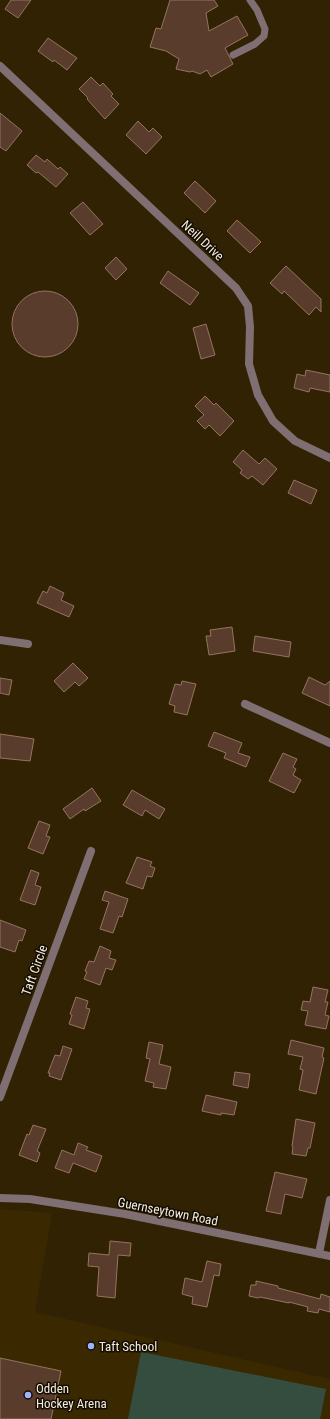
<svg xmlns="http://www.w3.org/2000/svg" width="330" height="1419" viewBox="0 0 330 1419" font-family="'Roboto Condensed',sans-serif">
  <rect width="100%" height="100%" fill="#312204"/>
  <polygon fill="#3a2800" points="0,1209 52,1213 35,1312 330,1379 330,1419 0,1419"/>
  <polygon fill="#344d3f" points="141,1352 326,1389 320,1419 128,1419"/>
  <g fill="#593c2b" stroke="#947461">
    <polygon points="11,0 31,0 18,18 5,9"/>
    <polygon points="170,0 214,0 218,6 206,13 209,31 237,16 248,35 225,48 233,64 211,77 207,70 200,74 192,71 190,72 176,69 179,59 166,51 150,47 156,28 161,29"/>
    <polygon points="48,38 77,58 67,70 54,60 53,62 38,51"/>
    <polygon points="91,77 100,86 103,83 113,94 111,96 119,104 105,119 87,99 88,98 79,89"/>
    <polygon points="0,113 22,131 6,151 0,147"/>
    <polygon points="138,121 149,132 153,128 162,137 146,154 126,135"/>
    <polygon points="36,155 45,162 47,159 58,169 60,167 68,174 56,187 38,172 36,173 27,165"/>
    <polygon points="195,181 216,201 205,213 184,193"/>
    <polygon points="83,202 103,224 90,235 70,213"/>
    <polygon points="237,220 261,242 250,253 227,231"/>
    <polygon points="116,257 127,269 116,280 105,268"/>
    <polygon points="286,266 321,299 321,312 316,307 309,315 284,291 282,294 270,283"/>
    <polygon points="168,271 199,293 190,305 160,283"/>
    <circle cx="45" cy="324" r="33"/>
    <polygon points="206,324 215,355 201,359 193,328"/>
    <polygon points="306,370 330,375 330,392 310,388 309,392 294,388 297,374 305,376"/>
    <polygon points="205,396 214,405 216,403 234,421 220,436 209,425 205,429 197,421 204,415 195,406"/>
    <polygon points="243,450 259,464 265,458 277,469 263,485 252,476 248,479 240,473 242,470 233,462"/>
    <polygon points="294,480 317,490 311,504 288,493"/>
    <polygon points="50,586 64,593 61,600 74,606 69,617 37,603 43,591 47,593"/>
    <polygon points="232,627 235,651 209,655 206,636 211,636 210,630"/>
    <polygon points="255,636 291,642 289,657 253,651"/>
    <polygon points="73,663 88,678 79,686 75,682 64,692 54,681"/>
    <polygon points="309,677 325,685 330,681 330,706 302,693"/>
    <polygon points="0,678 12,680 9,695 0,693"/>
    <polygon points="182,681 196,684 187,715 174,712 175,706 169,704 175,684 181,685"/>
    <polygon points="214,732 242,743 238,753 250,757 246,767 224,758 226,753 208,746"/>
    <polygon points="0,734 34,739 30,761 0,758"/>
    <polygon points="283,753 297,759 293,767 296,769 293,775 301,780 294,793 269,781"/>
    <polygon points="92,788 101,801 85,811 84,809 70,819 63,809"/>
    <polygon points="132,790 165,809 159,819 145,810 142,816 123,805"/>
    <polygon points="39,821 50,825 46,836 50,837 43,854 28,848"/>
    <polygon points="137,857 152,862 150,866 155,868 152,877 147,876 143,889 126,883"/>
    <polygon points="31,870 39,873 35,885 41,887 35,905 20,900"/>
    <polygon points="105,891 128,899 122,917 119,916 113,933 100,929 109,902 102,900"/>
    <polygon points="0,920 26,930 22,941 19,940 15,952 0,947"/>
    <polygon points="100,946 111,951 109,958 116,960 112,970 106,968 100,985 84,979 87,972 85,971 89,961 94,962"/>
    <polygon points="313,987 328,990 325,1002 328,1002 325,1015 329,1016 326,1029 305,1025 308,1011 301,1010 303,1001 310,1002"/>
    <polygon points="76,997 88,1001 86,1008 90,1009 84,1029 69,1024 72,1015 70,1014"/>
    <polygon points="291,1040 324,1048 322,1057 324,1058 316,1094 299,1090 303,1070 300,1069 303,1057 288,1054"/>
    <polygon points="149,1042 163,1045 159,1064 171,1067 166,1089 153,1087 154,1083 145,1081 150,1059 146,1058"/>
    <polygon points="63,1046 72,1049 61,1080 49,1076 50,1073 48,1073 55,1055 60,1056"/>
    <polygon points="235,1072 250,1074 248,1088 233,1085"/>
    <polygon points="206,1095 237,1102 234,1115 221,1113 221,1115 202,1111"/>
    <polygon points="296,1119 315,1123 310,1148 308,1148 306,1156 292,1154 293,1147 292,1146"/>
    <polygon points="33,1125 46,1129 37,1151 40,1153 37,1162 19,1155 27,1134 29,1135"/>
    <polygon points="78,1143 88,1147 86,1150 102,1156 96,1172 73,1163 69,1173 55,1168 62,1150 74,1155"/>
    <polygon points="275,1172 307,1179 302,1198 285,1194 281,1214 266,1211"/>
    <polygon points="110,1241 131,1243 130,1256 118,1255 115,1298 97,1296 99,1267 88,1266 89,1253 109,1255"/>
    <polygon points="207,1261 221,1264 219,1276 214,1275 207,1307 192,1304 193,1297 182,1294 185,1278 202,1282"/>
    <polygon points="256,1281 278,1286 278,1288 320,1299 321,1294 330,1297 330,1312 319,1309 318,1313 307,1311 308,1307 289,1302 289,1303 260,1297 258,1298 249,1296 251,1285 256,1285"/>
    <polygon points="0,1358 61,1371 51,1419 0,1419"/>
  </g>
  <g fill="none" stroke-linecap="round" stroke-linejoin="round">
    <polyline stroke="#7f6e72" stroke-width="7" points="233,55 255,44 264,36 265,29 257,10 250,0"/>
    <g stroke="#7f6e72" stroke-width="8">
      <polyline points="0,66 236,288 248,306 250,327 249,364 258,395 273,421 295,441 330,458"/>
      <polyline points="0,640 28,644"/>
      <polyline points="245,704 330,743"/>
      <polyline points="0,1097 91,851"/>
      <polyline points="319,1253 330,1200"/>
    </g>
    <polyline stroke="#7f6e72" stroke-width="8" points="0,1198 30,1199 125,1214 330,1256"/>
  </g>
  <g fill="#9eb3fd" stroke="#140d03" stroke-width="1.5">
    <circle cx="91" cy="1346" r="4"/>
    <circle cx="28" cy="1395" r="4"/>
  </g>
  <g text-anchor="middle" stroke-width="3" stroke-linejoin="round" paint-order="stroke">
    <g font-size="13" fill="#f5ecdb" stroke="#140d03">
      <text transform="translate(203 240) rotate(43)" y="5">Neill Drive</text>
      <text transform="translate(34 970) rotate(-70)" y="5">Taft Circle</text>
      <text transform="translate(168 1211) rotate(11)" y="5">Guernseytown Road</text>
    </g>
    <g font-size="13" fill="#f5ecdb" stroke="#140d03" text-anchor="start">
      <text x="99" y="1351">Taft School</text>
      <text x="36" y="1393">Odden<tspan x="36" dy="15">Hockey Arena</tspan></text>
    </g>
  </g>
</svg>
